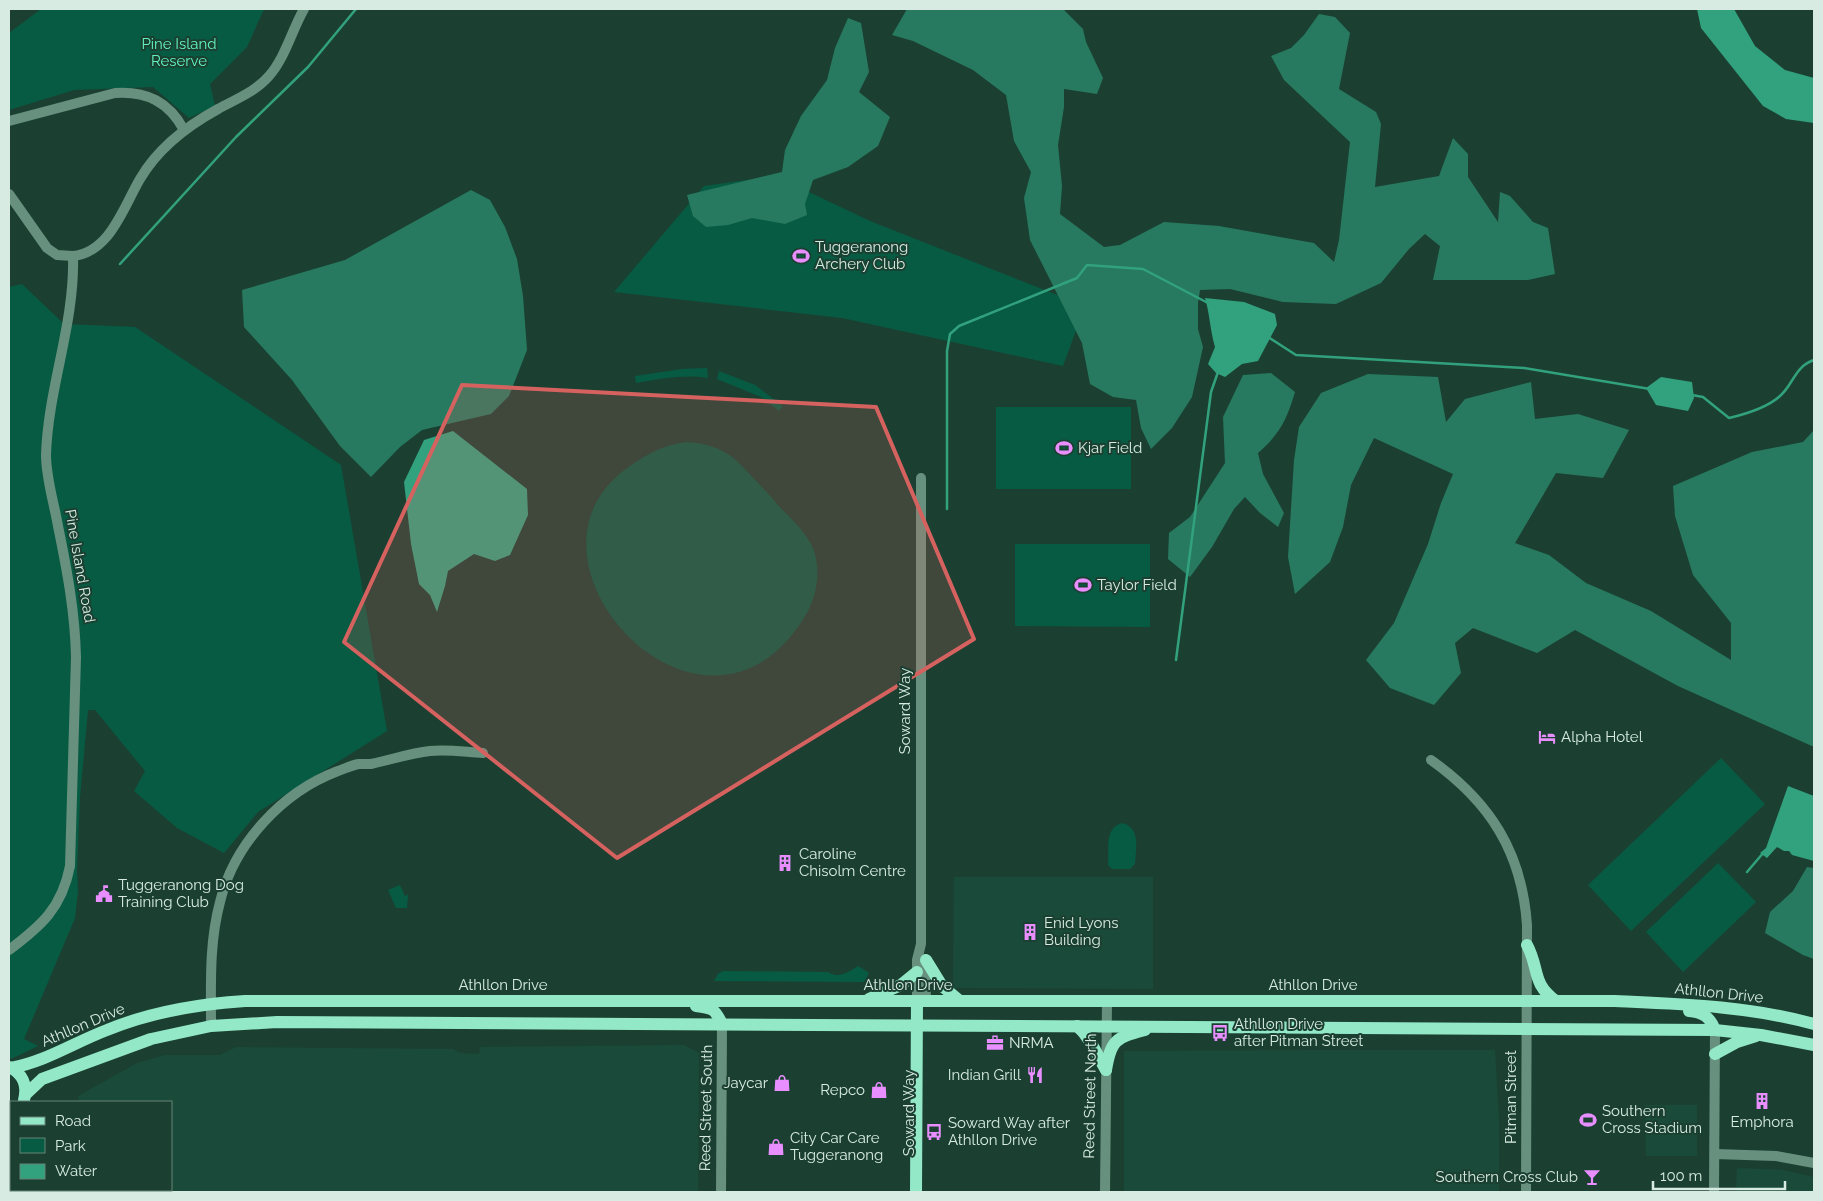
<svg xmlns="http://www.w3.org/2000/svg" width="1823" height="1201" viewBox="0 0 1823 1201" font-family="Raleway,sans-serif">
  <rect width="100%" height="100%" fill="#1b4032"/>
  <g fill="#1a4a39">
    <polygon points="954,877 1153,877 1153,989 953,988"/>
    <polygon points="684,1045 699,1053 698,1192 133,1192 129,1190 171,1190 171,1102 79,1102 78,1096 137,1063 165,1055 220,1055 236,1047 453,1049 460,1053 479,1054 480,1047"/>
    <polygon points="1310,1050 1495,1050 1499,1121 1499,1192 1124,1192 1124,1051"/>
    <polygon points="1645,1105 1697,1105 1697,1156 1646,1156"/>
    <polygon points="1737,1168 1783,1170 1814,1177 1814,1192 1736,1192"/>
  </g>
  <g fill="#075b43">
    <polygon points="41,9 264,9 247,47 210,84 215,106 189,118 153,87 74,90 9,110 9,33"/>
    <polygon points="775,176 870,221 1085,306 1063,366 842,318 614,292 704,186"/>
    <polygon points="22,284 64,324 135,327 341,465 387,731 258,812 224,853 177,828 134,791 145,771 95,710 88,710 80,797 77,871 78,891 75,918 24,1039 38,1046 11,1059 9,1056 9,287"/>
    <path d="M707 368 708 378C684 374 660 379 636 383L635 376 682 369Z"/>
    <polygon points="719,371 755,385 783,406 779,411 761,397 717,379"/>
    <rect x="996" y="407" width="135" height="82"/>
    <path d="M686 442C705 443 723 448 737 461 751 475 765 490 778 505 788 516 800 526 808 539 822 559 819 590 808 611 711 783 503 567 622 472 641 457 662 445 686 442Z"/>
    <polygon points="1015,544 1150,544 1150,627 1015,626"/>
    <polygon points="1721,758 1765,804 1631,931 1588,885"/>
    <path d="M1122 823C1141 828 1136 848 1135 864L1130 869H1112L1108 865C1110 850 1103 829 1122 823Z"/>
    <polygon points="1718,863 1756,902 1683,972 1646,932"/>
    <polygon points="400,885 405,896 408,895 407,908 396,908 388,890"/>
    <path d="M858 966 869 973 864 982 714 981 718 974 723 971 828 972C838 979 849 972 858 966Z"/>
  </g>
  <g fill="#277a5f">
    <polygon points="907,9 1063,9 1083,29 1086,42 1103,78 1097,94 1064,89 1064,107 1058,145 1062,186 1060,214 1104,247 1120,245 1164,222 1219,226 1314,243 1334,262 1339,240 1350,142 1284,80 1271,56 1291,48 1304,35 1319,14 1335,17 1350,33 1339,89 1376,112 1381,124 1375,187 1439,176 1453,138 1468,154 1468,177 1498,222 1500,192 1510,196 1533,222 1548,228 1555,274 1528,280 1433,280 1440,246 1425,234 1409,249 1381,283 1336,304 1283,302 1230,289 1200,290 1198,303 1198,329 1203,347 1192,397 1172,428 1151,449 1141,428 1136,400 1113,397 1090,384 1082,343 1030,240 1024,198 1031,172 1014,141 1006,95 973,70 913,41 892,35"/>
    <polygon points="848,18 861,23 869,72 859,92 890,117 878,146 848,167 813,180 805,204 807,215 785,224 752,218 728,225 706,227 693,216 687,195 782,172 785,150 801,116 827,80 835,48"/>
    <polygon points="471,190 490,200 505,227 517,259 523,296 527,350 509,396 491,414 422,430 400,447 371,477 340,446 292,380 244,327 242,290 345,260"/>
    <path d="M1271 373 1295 392C1287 419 1280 434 1258 453L1263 474 1284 513 1278 527 1260 513 1245 497 1234 509 1212 547 1190 577 1168 559 1169 533 1190 517 1225 463 1223 417 1243 375Z"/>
    <polygon points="1368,374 1438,377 1446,422 1465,399 1531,382 1535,419 1578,414 1629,430 1603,478 1556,473 1515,543 1549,555 1586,583 1651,611 1731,660 1731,623 1693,575 1675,516 1673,486 1752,452 1803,442 1814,430 1814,747 1678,686 1575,630 1537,653 1473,628 1455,643 1461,673 1434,705 1390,688 1366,660 1394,623 1428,544 1441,503 1453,474 1374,438 1351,485 1343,527 1330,562 1295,594 1288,557 1294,460 1299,427 1321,393"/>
    <polygon points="1807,867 1814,868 1814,959 1803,955 1765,933 1770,912 1793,891"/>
  </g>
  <g fill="#32a17d">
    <polygon points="1697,9 1734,9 1755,46 1785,70 1814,78 1814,123 1786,119 1763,106 1701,28"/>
    <path d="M1205 298 1244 302 1275 314 1277 325 1258 361 1242 364 1225 377 1216 373 1208 364 1215 347C1210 330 1210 315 1205 298Z"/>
    <polygon points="1661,377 1692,382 1694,398 1688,411 1656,405 1646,388"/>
    <polygon points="453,431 527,489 528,515 510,555 495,561 474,554 448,571 445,586 437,612 430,595 419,584 411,544 404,482 424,440"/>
    <polygon points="1788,786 1814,796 1814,861 1792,855 1789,851 1784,851 1777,847 1767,858 1760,853 1766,848"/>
  </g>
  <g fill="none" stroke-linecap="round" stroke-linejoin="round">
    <g stroke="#32a17d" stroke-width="2.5">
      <polyline points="120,264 236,137 308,67 356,9"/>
      <polyline points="1268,337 1296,355 1524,368 1650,389"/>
      <path d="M1692 395 1703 397 1729 418C1746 414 1767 408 1780 396 1793 385 1795 366 1814 360"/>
      <polyline points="947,509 947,351 950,334 959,326 1077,278 1087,265 1143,269 1208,303"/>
      <polyline points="1176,660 1211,392 1218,372"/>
      <polyline points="1747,872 1764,852"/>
    </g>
    <g stroke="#68907f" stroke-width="10">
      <path d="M9 121 115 93C147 91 169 102 184 130"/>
      <polyline points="9,194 47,248 57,255 73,256"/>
      <path d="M1431 760C1490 802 1522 852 1527 925L1526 1192"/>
      <path d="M9 950C41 926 62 908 70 866L76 657C75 612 67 570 58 526 54 503 46 478 46 455 48 388 75 324 73 256 110 252 123 208 140 179 158 148 187 126 218 109 236 99 255 92 269 76 285 58 292 30 304 9"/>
      <polyline points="925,959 926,1001"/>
      <polyline points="917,1001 917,960 921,944 921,478"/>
      <path d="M211 1026C211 984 209 943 220 902 234 844 282 792 338 771 344 769 352 765 359 764 363 764 367 764 371 764 391 760 410 753 430 751 447 749 465 752 483 753"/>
      <polyline points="1715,1154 1776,1156 1814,1163"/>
      <polyline points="97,1190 100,1192"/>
      <polyline points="721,1192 722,1024"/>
      <polyline points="1105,1192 1107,1001"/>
      <polyline points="1714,1192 1715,1030"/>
    </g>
    <g stroke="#93e8c7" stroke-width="12">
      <path d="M1527 945C1540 969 1531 983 1556 1001"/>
      <polyline points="926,960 942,986 960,1001"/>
      <polyline points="869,999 901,985 917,972"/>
      <path d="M696 1006C713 1008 715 1009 722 1024"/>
      <path d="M1689 1011C1703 1012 1710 1017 1715 1030"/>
      <path d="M1077 1026C1090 1037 1097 1055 1106 1070"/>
      <polyline points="1715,1054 1737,1042 1756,1036"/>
      <path d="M9 1067C22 1073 28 1085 24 1100"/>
      <path d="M11 1068C47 1061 73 1043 107 1030 151 1012 198 1004 245 1001H1615C1682 1004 1749 1006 1814 1024"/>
      <path d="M1106 1070C1111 1039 1116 1038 1145 1030"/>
      <polyline points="25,1095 42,1079 151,1039 211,1026 277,1022 1715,1030 1761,1035 1814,1045"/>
      <polyline points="9,1114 11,1113"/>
      <polyline points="916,1192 917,1001"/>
    </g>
  </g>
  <path fill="#d66260" fill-opacity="0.2" stroke="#d66260" stroke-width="4" stroke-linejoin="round" d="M462 385 876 407 974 639 617 858 344 642Z"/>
  <defs>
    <g id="stadium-bare" transform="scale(1.35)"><path d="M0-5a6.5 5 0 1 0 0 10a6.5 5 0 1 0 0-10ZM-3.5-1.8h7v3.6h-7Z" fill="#e98efe" stroke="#1b4032" stroke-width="2.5" paint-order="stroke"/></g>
    <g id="hotel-bare" transform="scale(1.35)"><path d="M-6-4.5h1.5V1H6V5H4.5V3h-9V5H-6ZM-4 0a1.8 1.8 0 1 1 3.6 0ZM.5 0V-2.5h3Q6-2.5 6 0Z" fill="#e98efe" stroke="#1b4032" stroke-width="2.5" paint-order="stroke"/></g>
    <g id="building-bare" transform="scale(1.35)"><path d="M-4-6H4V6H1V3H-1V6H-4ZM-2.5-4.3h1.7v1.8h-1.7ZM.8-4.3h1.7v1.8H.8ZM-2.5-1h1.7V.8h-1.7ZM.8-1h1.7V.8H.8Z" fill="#e98efe" stroke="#1b4032" stroke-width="2.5" paint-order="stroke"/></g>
    <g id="civic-bare" transform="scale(1.35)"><path d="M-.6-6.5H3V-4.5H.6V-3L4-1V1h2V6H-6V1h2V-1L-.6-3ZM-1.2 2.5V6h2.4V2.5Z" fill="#e98efe" stroke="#1b4032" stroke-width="2.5" paint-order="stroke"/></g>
    <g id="bus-bare" transform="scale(1.35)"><path d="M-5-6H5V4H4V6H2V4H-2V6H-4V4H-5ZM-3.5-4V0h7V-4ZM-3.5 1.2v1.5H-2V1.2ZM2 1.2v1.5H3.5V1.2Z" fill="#e98efe" stroke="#1b4032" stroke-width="2.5" paint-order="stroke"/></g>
    <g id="office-bare" transform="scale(1.35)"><path d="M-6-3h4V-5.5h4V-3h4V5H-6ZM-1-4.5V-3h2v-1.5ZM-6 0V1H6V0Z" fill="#e98efe" stroke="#1b4032" stroke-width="2.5" paint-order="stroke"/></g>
    <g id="restaurant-bare" transform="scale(1.35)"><path d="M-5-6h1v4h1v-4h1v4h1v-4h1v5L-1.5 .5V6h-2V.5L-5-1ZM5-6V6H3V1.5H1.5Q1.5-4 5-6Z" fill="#e98efe" stroke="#1b4032" stroke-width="2.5" paint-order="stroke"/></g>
    <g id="shop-bare" transform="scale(1.35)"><path d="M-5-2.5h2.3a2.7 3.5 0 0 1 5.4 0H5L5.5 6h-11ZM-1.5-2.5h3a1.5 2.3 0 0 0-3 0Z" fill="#e98efe" stroke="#1b4032" stroke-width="2.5" paint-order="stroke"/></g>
    <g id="bar-bare" transform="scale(1.35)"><path d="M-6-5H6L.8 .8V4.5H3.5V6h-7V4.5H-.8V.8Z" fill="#e98efe" stroke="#1b4032" stroke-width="2.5" paint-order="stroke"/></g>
  </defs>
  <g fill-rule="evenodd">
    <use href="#stadium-bare" x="801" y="256"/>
    <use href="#stadium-bare" x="1064" y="448"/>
    <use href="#stadium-bare" x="1083" y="585"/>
    <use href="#hotel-bare" x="1547" y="737"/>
    <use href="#building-bare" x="785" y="863"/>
    <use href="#civic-bare" x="104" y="894"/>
    <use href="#building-bare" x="1030" y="932"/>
    <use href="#bus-bare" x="1220" y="1033"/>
    <use href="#office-bare" x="995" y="1043"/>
    <use href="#restaurant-bare" x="1035" y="1075"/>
    <use href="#shop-bare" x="782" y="1083"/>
    <use href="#shop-bare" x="879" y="1090"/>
    <use href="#building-bare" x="1762" y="1101"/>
    <use href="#stadium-bare" x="1588" y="1120"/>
    <use href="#bus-bare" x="934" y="1132"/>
    <use href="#shop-bare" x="776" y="1147"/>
    <use href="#bar-bare" x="1592" y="1177"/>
  </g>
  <g text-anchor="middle" stroke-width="4" stroke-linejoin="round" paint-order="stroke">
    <g font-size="15" fill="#63f3c1" stroke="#1b4032">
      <text x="179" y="49">Pine Island<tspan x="179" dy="17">Reserve</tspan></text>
    </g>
    <g font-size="15" fill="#d7ebe2" stroke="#1b4032" text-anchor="start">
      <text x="815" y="252">Tuggeranong<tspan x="815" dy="17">Archery Club</tspan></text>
      <text x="1078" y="453">Kjar Field</text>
      <text x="1097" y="590">Taylor Field</text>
      <text x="1561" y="742">Alpha Hotel</text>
      <text x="799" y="859">Caroline<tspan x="799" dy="17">Chisolm Centre</tspan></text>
      <text x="118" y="890">Tuggeranong Dog<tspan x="118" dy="17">Training Club</tspan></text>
      <text x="1044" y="928">Enid Lyons<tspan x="1044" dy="17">Building</tspan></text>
      <text x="1234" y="1029">Athllon Drive<tspan x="1234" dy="17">after Pitman Street</tspan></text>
      <text x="1009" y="1048">NRMA</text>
      <text x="1021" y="1080" text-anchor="end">Indian Grill</text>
      <text x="768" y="1088" text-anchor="end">Jaycar</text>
      <text x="865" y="1095" text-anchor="end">Repco</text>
      <text x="1602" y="1116">Southern<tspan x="1602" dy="17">Cross Stadium</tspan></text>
      <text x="1762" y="1127" text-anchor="middle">Emphora</text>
      <text x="948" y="1128">Soward Way after<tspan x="948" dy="17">Athllon Drive</tspan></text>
      <text x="790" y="1143">City Car Care<tspan x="790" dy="17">Tuggeranong</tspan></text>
      <text x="1578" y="1182" text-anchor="end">Southern Cross Club</text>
    </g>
    <g font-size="15" fill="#d7ebe2" stroke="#1b4032">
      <text transform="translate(80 566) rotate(80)" y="5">Pine Island Road</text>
      <text transform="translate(905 711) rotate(-90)" y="5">Soward Way</text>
      <text x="503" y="990">Athllon Drive</text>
      <text x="908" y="990">Athllon Drive</text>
      <text x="1313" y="990">Athllon Drive</text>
      <text transform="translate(1719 993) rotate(6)" y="5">Athllon Drive</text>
      <text transform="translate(83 1025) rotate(-23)" y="5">Athllon Drive</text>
      <text transform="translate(1090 1096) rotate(-89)" y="5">Reed Street North</text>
      <text transform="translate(1511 1097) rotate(-90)" y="5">Pitman Street</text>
      <text transform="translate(706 1108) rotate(-89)" y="5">Reed Street South</text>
      <text transform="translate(909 1113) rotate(-90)" y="5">Soward Way</text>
    </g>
  </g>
  <rect width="1823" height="1201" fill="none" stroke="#d7ebe2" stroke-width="20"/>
  <rect x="10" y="1101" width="162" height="90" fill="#1b4032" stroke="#668478"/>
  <rect x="20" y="1117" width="25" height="8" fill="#93e8c7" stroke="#668478"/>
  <text x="55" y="1126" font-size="15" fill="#d7ebe2">Road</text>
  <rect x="20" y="1138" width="25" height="15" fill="#075b43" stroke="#668478"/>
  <text x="55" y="1151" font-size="15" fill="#d7ebe2">Park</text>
  <rect x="20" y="1164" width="25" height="15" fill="#32a17d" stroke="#668478"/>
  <text x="55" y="1176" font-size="15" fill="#d7ebe2">Water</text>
  <path d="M1653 1181v8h132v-8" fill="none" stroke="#d7ebe2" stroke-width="2.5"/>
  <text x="1660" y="1181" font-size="15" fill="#d7ebe2" stroke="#1b4032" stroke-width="4" paint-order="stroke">100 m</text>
</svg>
